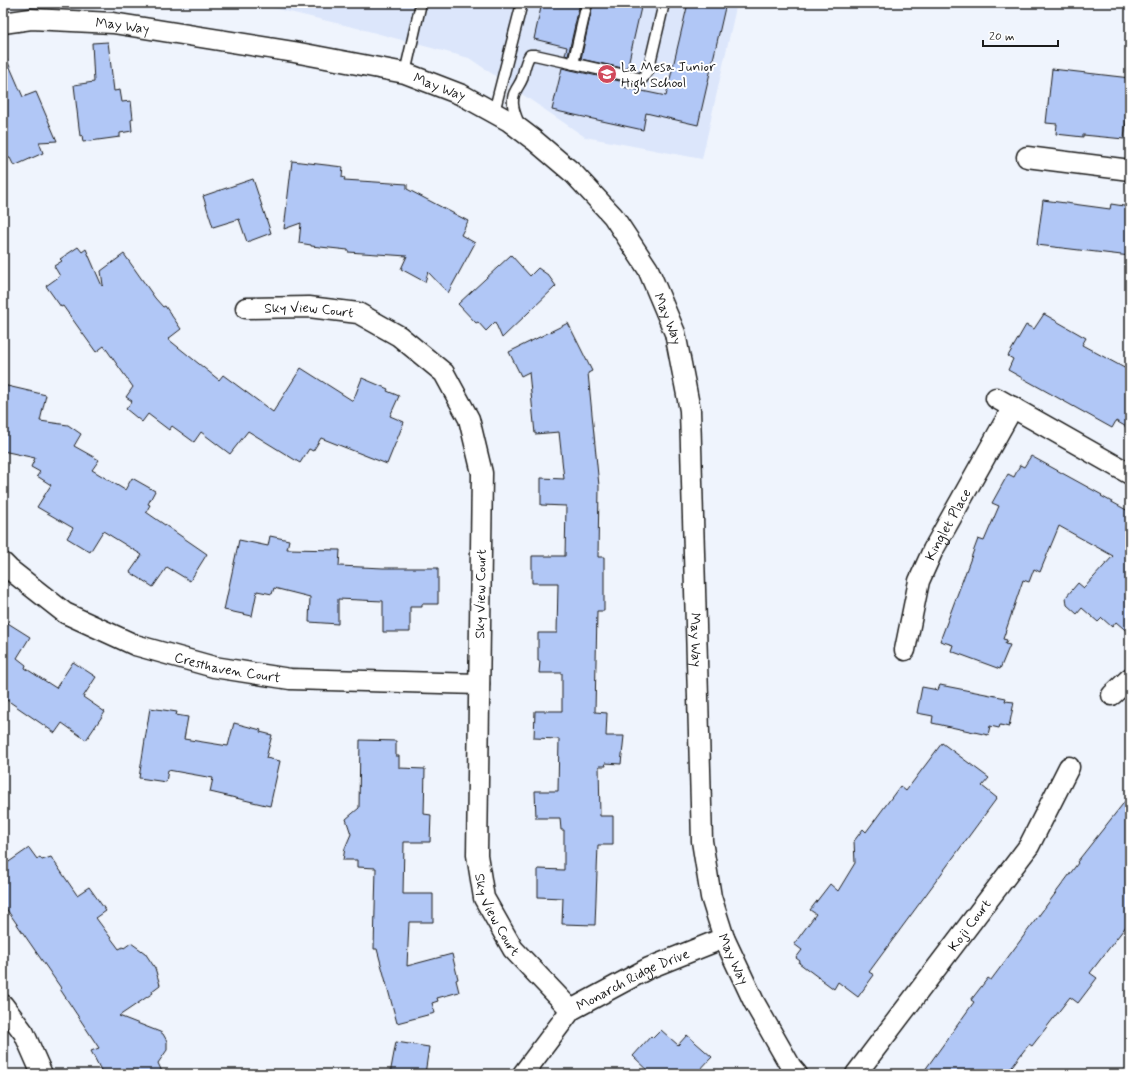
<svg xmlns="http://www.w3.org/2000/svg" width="1133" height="1077" viewBox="0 0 1133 1077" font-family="Mynerve,sans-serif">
  <rect width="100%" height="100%" fill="#eff4fd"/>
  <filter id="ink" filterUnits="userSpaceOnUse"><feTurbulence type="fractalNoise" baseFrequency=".025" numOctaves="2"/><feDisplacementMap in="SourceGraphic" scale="8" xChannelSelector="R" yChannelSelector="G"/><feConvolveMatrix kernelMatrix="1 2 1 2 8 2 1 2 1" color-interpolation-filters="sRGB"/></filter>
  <g filter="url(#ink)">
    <polygon fill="#dce6fb" points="252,3 737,3 702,159 585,137 469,58 357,28"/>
    <g fill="#b1c7f6" stroke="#1c1c1c">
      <polygon points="542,3 580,3 568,56 565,55 567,47 534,39"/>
      <polygon points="593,3 642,3 627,69 581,59"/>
      <polygon points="688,3 726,3 698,125 646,113 643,130 552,110 562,68 624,82 623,87 666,96"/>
      <polygon points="108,42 114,91 120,90 122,102 131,101 133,119 131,120 132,131 120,133 120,137 83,142 82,135 80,136 74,85 94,82 92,43"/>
      <polygon points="3,51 23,97 36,92 57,141 39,142 43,153 14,166 10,158 8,158 3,146"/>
      <polygon points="1052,69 1130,78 1130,113 1127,113 1124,139 1083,135 1083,137 1056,134 1057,124 1046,123"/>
      <polygon points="292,161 343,167 342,177 345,178 344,180 407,184 407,189 468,221 461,235 475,243 448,293 428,272 425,282 401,269 407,256 348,252 348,250 311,246 311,245 299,243 301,223 284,229"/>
      <polygon points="253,179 271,233 247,242 239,219 213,227 203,196"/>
      <polygon points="1043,200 1110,209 1111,204 1130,207 1130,256 1037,245"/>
      <polygon points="78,247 82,252 86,249 102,286 103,285 101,271 124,254 155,298 163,307 165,306 181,329 168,339 219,380 223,375 273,412 301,368 353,401 362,378 388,389 387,391 399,396 390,416 404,422 387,464 321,438 313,451 309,449 300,463 248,431 230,454 201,432 194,442 172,426 169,430 148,414 142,422 126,409 132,401 126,397 133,387 104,346 96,352 63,306 61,307 46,286 60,276 54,266 62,261 60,259"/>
      <polygon points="511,255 530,276 538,268 548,275 556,286 502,338 495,322 486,331 478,322 476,323 458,304"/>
      <polygon points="1044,314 1086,338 1082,345 1130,371 1130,429 1116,421 1112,428 1008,370 1013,359 1008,356 1026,325 1034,329"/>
      <polygon points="568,323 592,371 588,373 599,486 598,557 604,557 604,611 597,611 595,712 607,713 606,736 624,736 621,764 605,763 606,766 599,766 600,816 613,816 613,845 598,845 595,925 562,924 563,898 538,897 538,869 564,870 564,830 561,830 560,818 536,818 535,791 558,791 559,739 534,738 535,711 562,711 562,673 539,673 540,661 538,661 538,633 557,633 558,583 532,583 532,556 565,556 566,506 541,505 541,478 564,479 559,432 535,434 529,372 521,376 509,352"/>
      <polygon points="3,385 46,395 40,421 68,425 81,434 74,446 99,460 92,470 125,490 132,478 155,491 148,504 150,505 146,512 207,554 190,581 167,567 153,587 130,572 142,555 103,531 90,552 67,538 73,528 37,507 51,485 37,476 40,472 31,467 35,458 3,451"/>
      <polygon points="1031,456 1102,495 1101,496 1130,512 1130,634 1116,622 1112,627 1102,618 1098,622 1082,608 1077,614 1067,605 1066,597 1078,583 1084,588 1113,556 1059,526 1040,572 1034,569 1029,582 1023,580 1003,639 1007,640 1005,644 1010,645 1000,669 951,651 953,645 940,641 978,539 984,541 999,506 992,503 1008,474 1014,477 1020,465 1024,467"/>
      <polygon points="270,536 289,540 287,549 340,550 339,566 383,568 438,568 438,604 422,604 422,607 410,607 410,632 383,632 383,601 338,599 338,624 309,622 310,597 274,588 272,594 257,591 252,616 224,610 239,540 268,546"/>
      <polygon points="3,620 30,637 17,658 26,665 25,668 56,688 73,662 96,677 83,697 105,712 86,740 62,723 55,733 7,700 3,708"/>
      <polygon points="940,685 1006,698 1005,701 1014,702 1009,727 1000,725 999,728 990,726 988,735 932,723 933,716 917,713 922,687 938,690"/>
      <polygon points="150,708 177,712 176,715 188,717 184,739 228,746 234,723 261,730 260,732 272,735 266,758 280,761 270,806 210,792 213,778 168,770 166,782 139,778"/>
      <polygon points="360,740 396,741 396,756 399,756 399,768 425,769 424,814 431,815 430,842 404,842 403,894 433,894 433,922 409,922 407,966 452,954 458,979 456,980 459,992 437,998 438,1001 432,1003 435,1013 397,1023 377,949 374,949 376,868 357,867 357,860 343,860 345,848 351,834 346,819 359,808"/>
      <polygon points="942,743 989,778 982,786 997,798 869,972 874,975 858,997 838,982 834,989 799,963 800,961 796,958 802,950 794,944 816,914 810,910 830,884 838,891 855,863 854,841 863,829 866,832 900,786 906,791"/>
      <polygon points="1130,795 1130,921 1090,973 1097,978 1078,1003 1070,997 1032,1046 1029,1044 1006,1074 922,1074 974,1002 971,1000 988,978 991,980 1078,863 1077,862"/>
      <polygon points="29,848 37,859 40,857 42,860 51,857 77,895 89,887 106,911 96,918 119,949 123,947 124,948 131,943 145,953 155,968 160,985 152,991 153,993 119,1016 160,1032 163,1034 167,1041 167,1050 158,1063 163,1074 103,1074 91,1051 99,1048 60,989 61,988 3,904 3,866"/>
      <polygon points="661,1030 678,1045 687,1035 712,1057 696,1074 652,1074 633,1056 651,1036 653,1038"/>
      <polygon points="396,1042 429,1047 425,1074 390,1074"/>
    </g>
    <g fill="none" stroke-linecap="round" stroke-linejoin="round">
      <g stroke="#1c1c1c" stroke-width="13">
        <g id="service">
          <polyline points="573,64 587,3"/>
          <polyline points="405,73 421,3"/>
          <polyline points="494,112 522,3"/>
          <path d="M520 126C515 115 509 101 516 90 518 86 520 84 522 79 524 71 525 62 530 55H535L642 79 648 71 664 3"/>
        </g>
      </g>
      <g stroke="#1c1c1c" stroke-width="23">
        <g id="minor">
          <path id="s1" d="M3 23 31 19 113 23 294 52 405 73 462 95 509 121 534 140 574 174 613 216 648 269 675 333 690 410 702 841 711 897 724 938 754 1002 791 1067 797 1074"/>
          <polyline points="1027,157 1130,170"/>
          <path id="s2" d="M246 308 309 307 358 313 399 336 444 373 469 419 482 473 477 855 484 898 513 949 571 1010"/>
          <polyline points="996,398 1130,474"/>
          <path id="s3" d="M3 563 9 569 65 613 135 645 214 667 290 679 479 684"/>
          <path id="s4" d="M905 650 919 581 933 550 1013 407"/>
          <polyline points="1112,695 1130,678"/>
          <polyline points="3,1005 24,1033 42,1074"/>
          <path id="s5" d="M523 1074 571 1010 649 968 724 938"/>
          <path id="s6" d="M856 1074 1029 846 1069 767"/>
        </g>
      </g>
      <use href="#service" stroke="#fff" stroke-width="10"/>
      <use href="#minor" stroke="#fff" stroke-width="20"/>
    </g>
  </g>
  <defs>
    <g id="school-disc" transform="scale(1)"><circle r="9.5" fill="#d1495b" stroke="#fff"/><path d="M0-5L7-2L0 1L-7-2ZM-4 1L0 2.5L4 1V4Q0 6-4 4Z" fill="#fff"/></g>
  </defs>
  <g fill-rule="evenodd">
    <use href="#school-disc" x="607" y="74"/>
  </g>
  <g text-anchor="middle" stroke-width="4" stroke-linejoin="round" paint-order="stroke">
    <g font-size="14" fill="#1c1c1c" stroke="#fff">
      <text dy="5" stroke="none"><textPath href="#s1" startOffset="120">May Way</textPath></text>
      <text dy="5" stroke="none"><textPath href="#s1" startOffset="444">May Way</textPath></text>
      <text dy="5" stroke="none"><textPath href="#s2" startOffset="63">Sky View Court</textPath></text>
      <text dy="5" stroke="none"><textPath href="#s1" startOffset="780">May Way</textPath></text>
      <text dy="5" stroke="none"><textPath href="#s4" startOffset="134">Kinglet Place</textPath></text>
      <text transform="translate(480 594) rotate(-89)" y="5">Sky View Court</text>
      <text dy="5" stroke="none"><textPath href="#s1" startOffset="1104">May Way</textPath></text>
      <text dy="5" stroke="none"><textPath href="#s3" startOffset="252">Cresthaven Court</textPath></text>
      <text dy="5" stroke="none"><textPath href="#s2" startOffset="771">Sky View Court</textPath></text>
      <text dy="5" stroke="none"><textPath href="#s6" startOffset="187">Koji Court</textPath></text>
      <text dy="5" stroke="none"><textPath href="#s1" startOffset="1428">May Way</textPath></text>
      <text dy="5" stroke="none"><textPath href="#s5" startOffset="149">Monarch Ridge Drive</textPath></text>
    </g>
    <g font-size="14" fill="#1c1c1c" stroke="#fff" text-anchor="start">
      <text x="621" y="71">La Mesa Junior<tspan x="621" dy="16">High School</tspan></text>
    </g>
  </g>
  <rect width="1133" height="1077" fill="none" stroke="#fff" stroke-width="16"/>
  <rect x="8" y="8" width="1117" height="1061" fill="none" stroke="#1c1c1c" stroke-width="1.5" filter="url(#ink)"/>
  <path d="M983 40v6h75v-6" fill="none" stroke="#1c1c1c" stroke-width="2"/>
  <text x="989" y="40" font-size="12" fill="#1c1c1c" stroke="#ffffff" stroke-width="3" paint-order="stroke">20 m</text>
</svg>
